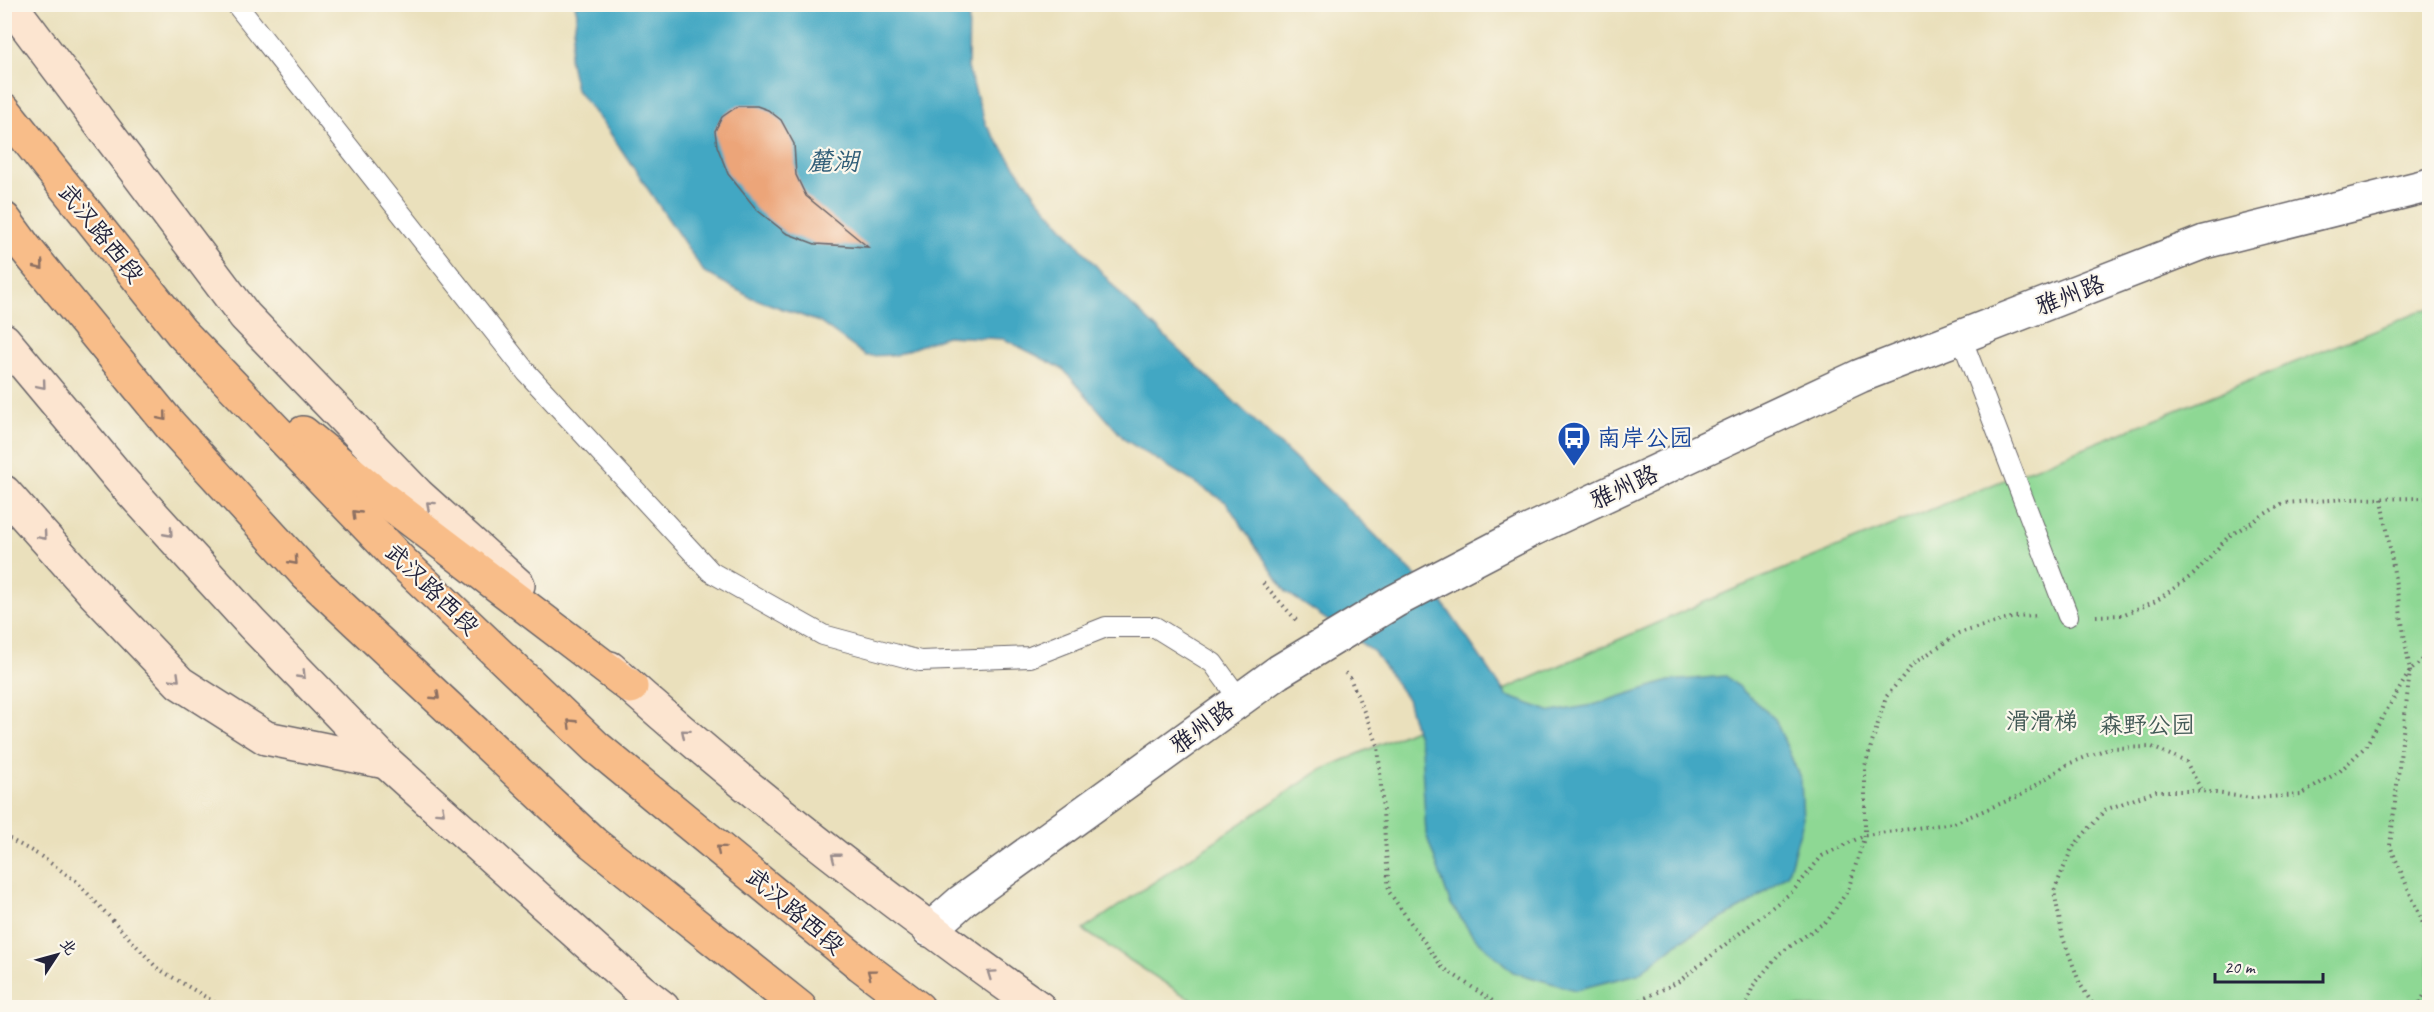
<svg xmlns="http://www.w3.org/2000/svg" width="2434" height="1012" viewBox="0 0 2434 1012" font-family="Caveat,'LXGW WenKai TC',sans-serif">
  <rect width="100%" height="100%" fill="#fbf7ec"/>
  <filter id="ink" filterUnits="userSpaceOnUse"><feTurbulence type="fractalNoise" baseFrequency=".0167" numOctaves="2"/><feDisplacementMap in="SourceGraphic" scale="12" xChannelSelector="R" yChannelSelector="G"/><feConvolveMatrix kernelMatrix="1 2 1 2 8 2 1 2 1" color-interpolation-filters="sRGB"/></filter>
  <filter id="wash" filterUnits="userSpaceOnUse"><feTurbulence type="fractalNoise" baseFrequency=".008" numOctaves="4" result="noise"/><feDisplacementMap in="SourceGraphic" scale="24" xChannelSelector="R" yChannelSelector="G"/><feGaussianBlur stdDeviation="1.35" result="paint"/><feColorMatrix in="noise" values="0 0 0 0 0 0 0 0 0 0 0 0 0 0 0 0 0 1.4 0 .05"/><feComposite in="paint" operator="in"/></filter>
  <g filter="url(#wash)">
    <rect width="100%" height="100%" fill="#eae0bc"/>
    <polygon fill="#8ed894" stroke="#587d68" stroke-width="1.5" points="2429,308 2429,1007 1202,1007 1083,930 1319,771 1732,590"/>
    <polygon fill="#43a7c3" stroke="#32647f" stroke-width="1.5" points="575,5 969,5 968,68 986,125 1037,197 1122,296 1363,523 1443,603 1507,696 1552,712 1593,705 1669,681 1726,676 1775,719 1801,780 1803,821 1788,873 1752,902 1679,942 1638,974 1575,990 1513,972 1473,936 1450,903 1426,834 1421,748 1407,699 1374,652 1286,592 1226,502 1125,440 1063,369 1004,339 946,336 895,355 866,356 819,322 750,297 704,272 606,127 576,90 569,58 577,13"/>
    <g id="blocks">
      <polygon fill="#eca579" points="738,106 757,106 768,110 781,120 794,144 796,175 806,196 868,247 815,244 786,233 757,210 728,174 717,146 715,131 722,117"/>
    </g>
  </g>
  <g filter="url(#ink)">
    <use href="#blocks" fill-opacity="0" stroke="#686468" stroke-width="1.5"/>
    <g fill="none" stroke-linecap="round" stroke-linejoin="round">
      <g stroke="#686468" stroke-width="22">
        <g id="lane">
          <polyline points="236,4 527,373 711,572 823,635 920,661 1030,657 1106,627 1155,627 1213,663 1240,700"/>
          <polyline points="1961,337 2068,616"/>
        </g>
      </g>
      <g stroke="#686468" stroke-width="36">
        <g id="street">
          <polyline points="1529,531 1860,376 2204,242 2430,185"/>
          <polyline points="929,930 962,901 1278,672"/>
        </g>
      </g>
      <g stroke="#686468" stroke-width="36">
        <g id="secondary">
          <polyline points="10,4 245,316 418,495 518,585"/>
          <polyline points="4,340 121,480 252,624 386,762 640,990 663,1008"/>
          <polyline points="4,492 94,593 180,683 266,738 386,762"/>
          <path d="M610 668C746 791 890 902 1039 1008"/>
        </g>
      </g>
      <g stroke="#686468" stroke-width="36">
        <g id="highway">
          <polyline points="4,110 181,332 402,562 596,747 861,965 918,1008"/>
          <polyline points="4,219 26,249 170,425 307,575 593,843 800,1008"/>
          <polyline points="303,433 372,490 631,687"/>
        </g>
      </g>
      <g stroke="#686468" stroke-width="4" stroke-dasharray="1.5 4.5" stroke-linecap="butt">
        <polyline points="2382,499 2410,671 2390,846 2430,940"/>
        <polyline points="1263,583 1297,621"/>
        <polyline points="2096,616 2122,615 2156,601 2194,574 2229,536 2283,503 2347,499 2430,498"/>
        <polyline points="1345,673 1350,678 1378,745 1389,892 1442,967 1503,1008"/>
        <polyline points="4,836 39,855 76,881 157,968 224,1008"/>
        <polyline points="559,1008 569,1005 569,1008"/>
        <polyline points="1624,1008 1678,982 1793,891 1822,856 1865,835 1954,823 2021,795 2068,764 2109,748 2152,747 2186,762 2202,791"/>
        <polyline points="1745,1008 1753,986 1779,954 1828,920 1848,890 1865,835 1865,766 1886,697 1913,664 1959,633 2014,617 2038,616"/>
        <polyline points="2095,1008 2080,984 2063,938 2054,891 2072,848 2105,810 2156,791 2202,791 2251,798 2301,795 2340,771 2365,747 2410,671 2430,653"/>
        <polyline points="2417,1008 2430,985"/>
      </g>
      <use href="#lane" stroke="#fff" stroke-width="20"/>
      <use href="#street" stroke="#fff" stroke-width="33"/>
      <use href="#secondary" stroke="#fce5d0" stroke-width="33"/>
      <use href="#highway" stroke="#f8bd89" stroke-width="33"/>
      <g stroke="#686468" stroke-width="36" stroke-linecap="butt">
        <polyline id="street-bridge" points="1278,672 1395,601 1529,531"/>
      </g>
      <use href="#street-bridge" stroke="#fff" stroke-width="33"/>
    </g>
    <defs><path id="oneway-chevron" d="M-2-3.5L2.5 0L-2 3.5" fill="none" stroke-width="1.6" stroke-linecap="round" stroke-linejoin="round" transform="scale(1.5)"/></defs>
    <g stroke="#8d7062">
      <use href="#oneway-chevron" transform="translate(40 266) rotate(51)"/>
      <use href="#oneway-chevron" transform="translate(163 417) rotate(51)"/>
      <use href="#oneway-chevron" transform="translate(356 514) rotate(-134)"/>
      <use href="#oneway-chevron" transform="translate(294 561) rotate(48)"/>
      <use href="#oneway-chevron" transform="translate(436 696) rotate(43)"/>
      <use href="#oneway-chevron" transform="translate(571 723) rotate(-136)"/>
      <use href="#oneway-chevron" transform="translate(720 849) rotate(-140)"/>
      <use href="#oneway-chevron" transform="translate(871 973) rotate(-143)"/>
    </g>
    <g stroke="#9a8d8d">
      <use href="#oneway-chevron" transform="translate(42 385) rotate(50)"/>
      <use href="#oneway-chevron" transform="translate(430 505) rotate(-138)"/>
      <use href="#oneway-chevron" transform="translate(169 533) rotate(48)"/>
      <use href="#oneway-chevron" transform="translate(43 536) rotate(49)"/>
      <use href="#oneway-chevron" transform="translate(302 675) rotate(46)"/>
      <use href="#oneway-chevron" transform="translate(176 678) rotate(44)"/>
      <use href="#oneway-chevron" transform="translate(685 733) rotate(-140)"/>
      <use href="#oneway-chevron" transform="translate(441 811) rotate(42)"/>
      <use href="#oneway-chevron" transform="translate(835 857) rotate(-142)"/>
      <use href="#oneway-chevron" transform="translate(991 974) rotate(-145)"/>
    </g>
  </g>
  <defs>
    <g id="bus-pin" transform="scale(1.725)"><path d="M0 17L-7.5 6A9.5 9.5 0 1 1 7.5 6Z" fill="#1a4fb4" stroke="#fbf7ec"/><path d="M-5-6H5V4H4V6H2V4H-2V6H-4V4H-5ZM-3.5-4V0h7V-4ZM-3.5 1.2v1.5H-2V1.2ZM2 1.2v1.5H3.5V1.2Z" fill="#fff"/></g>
  </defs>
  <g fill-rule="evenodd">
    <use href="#bus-pin" x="1574" y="438"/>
  </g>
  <g text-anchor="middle" stroke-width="4.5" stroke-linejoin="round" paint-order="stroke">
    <g font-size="24" fill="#22223b" stroke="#fbf7ec">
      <text transform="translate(101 233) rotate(51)" y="8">武汉路西段</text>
      <text transform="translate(2070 295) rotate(-21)" y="8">雅州路</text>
      <text transform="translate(1624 487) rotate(-25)" y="8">雅州路</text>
      <text transform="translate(432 589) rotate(44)" y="8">武汉路西段</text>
      <text transform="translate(1202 727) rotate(-36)" y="8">雅州路</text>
      <text transform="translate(795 911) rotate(40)" y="8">武汉路西段</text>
    </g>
    <g font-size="24" fill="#164399" stroke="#fbf7ec" text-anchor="start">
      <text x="1597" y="446">南岸公园</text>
    </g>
    <g font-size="24" fill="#425956" stroke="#fbf7ec">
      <text x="2042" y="729">滑滑梯</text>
      <text x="2147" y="733">森野公园</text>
    </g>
    <g font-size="26" font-style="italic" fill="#315e78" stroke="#fbf7ec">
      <text x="833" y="170">麓湖</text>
    </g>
  </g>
  <rect width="2434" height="1012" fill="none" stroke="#fbf7ec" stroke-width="24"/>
  <g transform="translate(57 955) rotate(54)" stroke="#fbf7ec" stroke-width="4.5" paint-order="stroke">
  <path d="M0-4.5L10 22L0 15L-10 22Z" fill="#22223b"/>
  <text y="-9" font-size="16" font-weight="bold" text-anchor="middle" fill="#22223b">北</text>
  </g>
  <path d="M2215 973v9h108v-9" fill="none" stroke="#22223b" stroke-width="3"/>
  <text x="2224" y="973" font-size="18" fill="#22223b" stroke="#fbf7ec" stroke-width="4.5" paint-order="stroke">20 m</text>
</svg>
